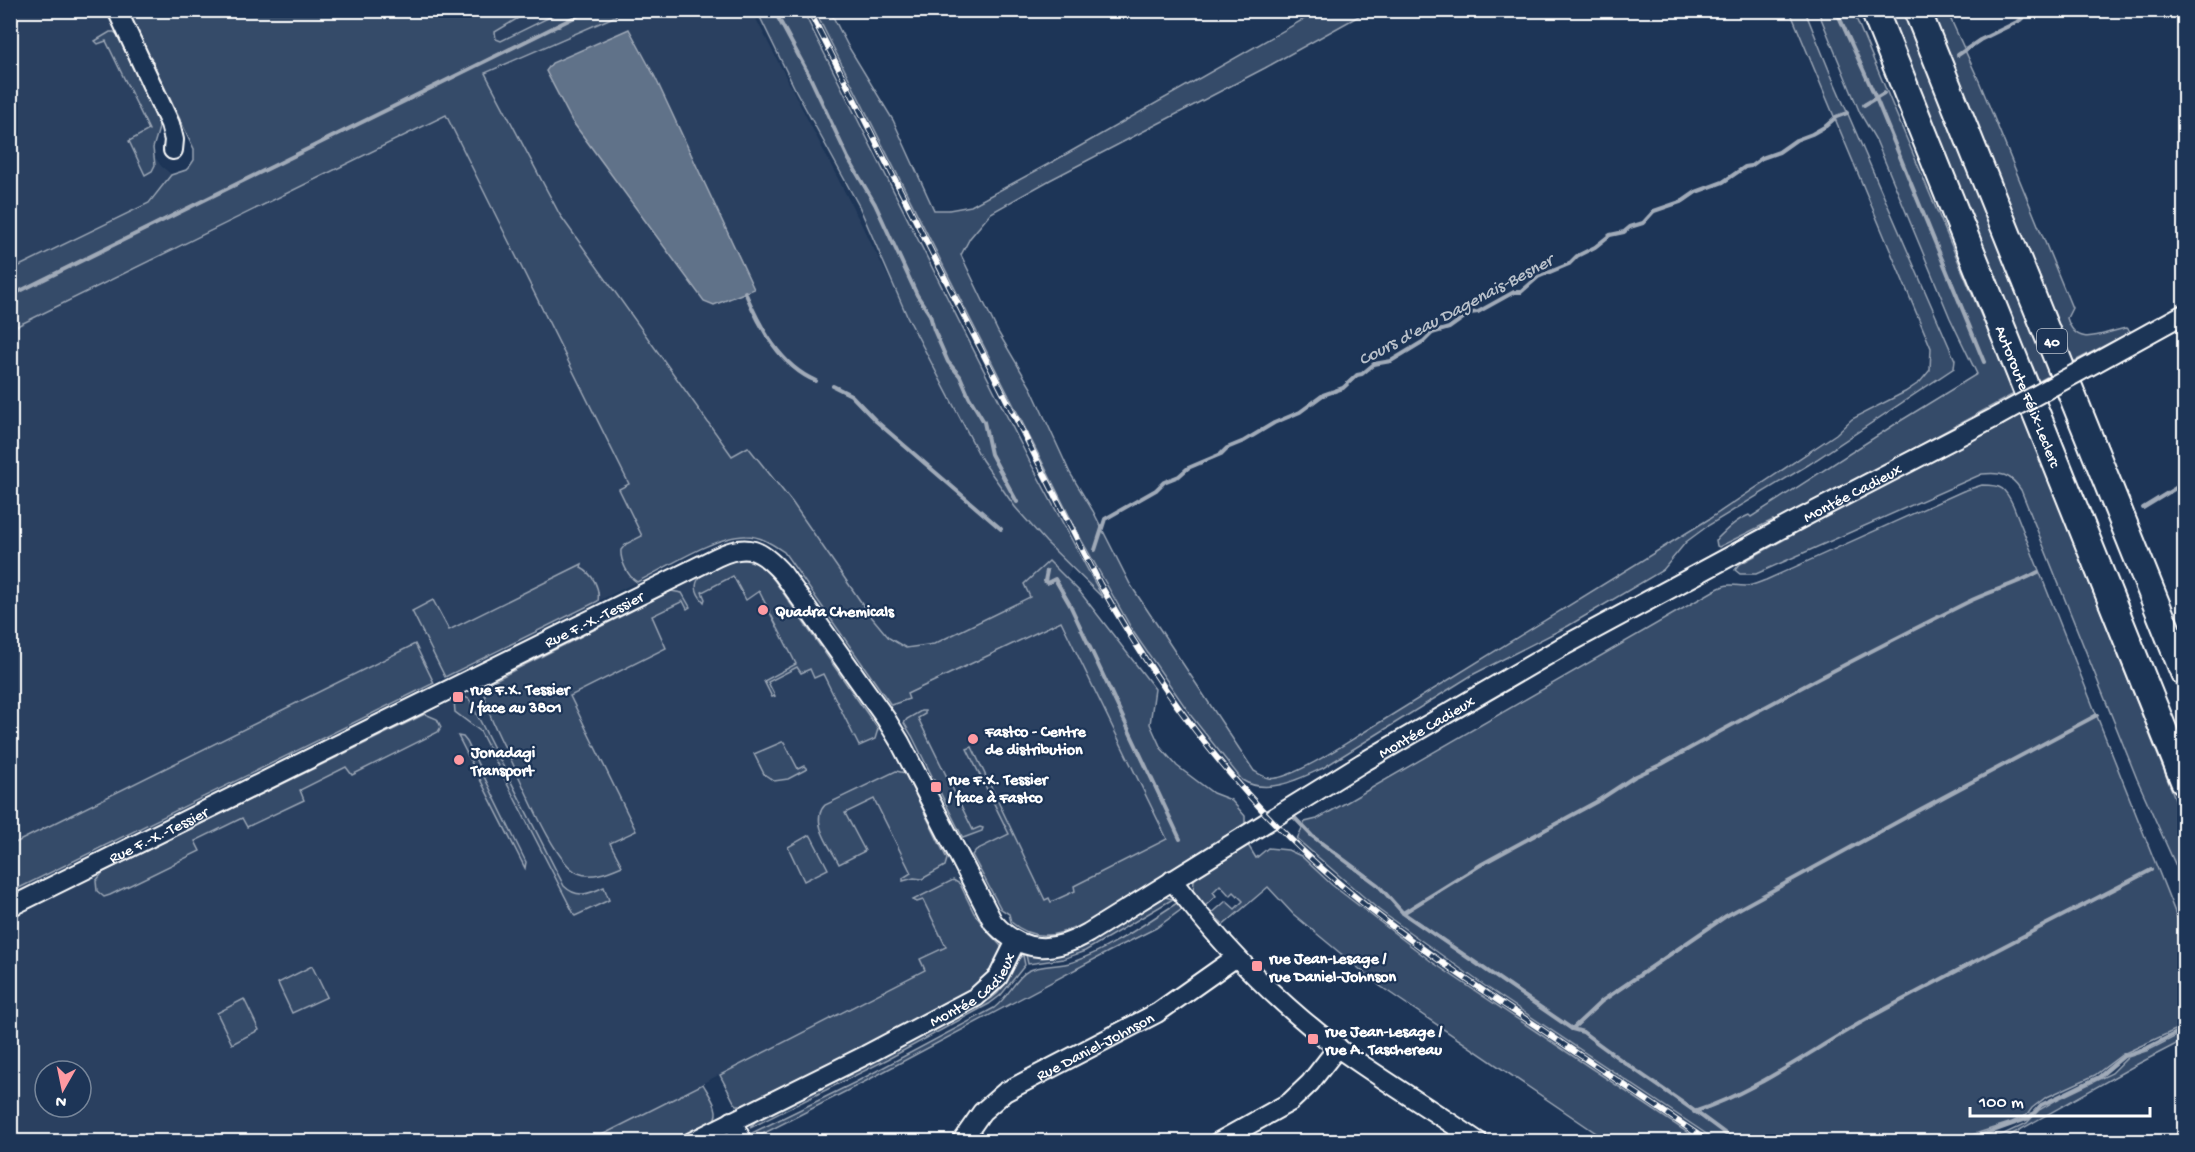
<svg xmlns="http://www.w3.org/2000/svg" width="2195" height="1152" viewBox="0 0 2195 1152" font-family="'Gochi Hand',sans-serif">
  <rect width="100%" height="100%" fill="#1d3557"/>
  <filter id="ink" filterUnits="userSpaceOnUse"><feTurbulence type="fractalNoise" baseFrequency=".0167" numOctaves="2"/><feDisplacementMap in="SourceGraphic" scale="12" xChannelSelector="R" yChannelSelector="G"/><feConvolveMatrix kernelMatrix="1 2 1 2 8 2 1 2 1" color-interpolation-filters="sRGB"/></filter>
  <g filter="url(#ink)">
    <g fill="#2a4161" fill-rule="evenodd">
      <polygon points="11,11 106,11 157,115 159,128 153,148 153,154 161,166 172,175 184,200 11,285"/>
      <polygon points="451,11 752,11 982,460 1015,507 1046,542 1073,565 1053,605 1180,866 1076,930 1074,927 1057,935 1037,936 1028,933 1011,922 1009,914 1001,909 912,736 881,692 775,516 560,215"/>
      <polygon points="450,104 685,558 11,892 11,320"/>
      <path d="M740 559 752 561 763 566 772 577 877 727 901 767 974 913 983 924 958 952 590 1141 11 1142V918L503 676 725 563ZM45 1071H81V1107H45Z"/>
    </g>
    <g fill="#364b69" stroke="#9aa5b4" stroke-width="1.5">
      <path d="M128 11H530L495 32 496 39 501 41 562 11H616V16L485 73 560 215 732 456 748 447 792 502 870 615 889 638 906 648 934 644 1030 597 1024 584 1049 561 1080 592 1155 689 1150 724 1161 748 1177 766 1213 793 1231 800 1245 816V824L1076 930 1074 927C1052 939 1031 939 1011 922L1009 914 1001 909 972 855 976 850 1009 834 967 749 972 747 1045 900 1049 898 1051 902 1075 891 1074 886 1167 839 1061 621 907 694 909 699 891 705 784 552C772 544 761 536 746 536 716 535 664 569 637 582 628 577 620 560 621 550L626 544 642 536 619 489 629 484 446 115 11 329V270L149 203 171 175 186 170 190 166 194 160V149Z"/>
      <polygon points="757,11 803,11 1030,462 1103,598 1046,542 1015,507 982,460 907,316 859,206 796,91"/>
      <path d="M815 11H830L848 46 893 120 934 210H949L971 206 1054 161 1318 11H1368L1265 68 1050 180 991 213 970 238 961 255 998 332 1031 388 1070 473 1093 511 1130 584 1254 771C1261 775 1268 780 1276 778 1299 774 1340 747 1361 734L1709 519 1836 434 1852 419 1905 392 1920 382 1930 370 1931 348 1790 11H1805L1831 75 1955 360 1954 368 1808 465 1709 525 1686 542 1663 570 1568 626 1472 675 1323 768C1299 779 1267 796 1242 780L1192 717 1134 633 1082 541Z"/>
      <path d="M1818 11H1853L2014 394 1777 523 1773 520 1719 547 1717 546 1716 540C1726 530 1736 520 1749 515L1751 517 1897 423 1977 374 1950 318 1876 140 1860 113Z"/>
      <polygon points="1884,11 1908,11 2054,373 2034,384"/>
      <path d="M1931 11H1947L1979 81 2072 308 2067 318C2077 351 2104 331 2127 328L2131 332 2073 362Z"/>
      <polygon points="110,32 114,32 118,35 159,121 159,128 153,148 155,165 152,171 145,175 129,141 149,130 106,41 98,44 95,41"/>
      <path d="M2021 411 2184 821V884L2137 779 2021 490C2011 474 2000 472 1982 474L1756 574H1740L1735 570 1740 564 1973 435Z"/>
      <path d="M1982 485C2002 485 2005 488 2013 505L2184 935V1026L2123 1054 2095 1075 2045 1098 2032 1108 2027 1115 2012 1122 1972 1135 1964 1141H1717L1485 986 1412 934 1379 910 1297 839 1305 822 1317 819 1349 801 1715 590C1731 582 1730 586 1746 586 1752 586 1760 582 1766 580L1963 491Z"/>
      <path d="M740 559C756 561 763 566 772 577L878 729 875 739 859 746 823 674 814 678 810 669 801 673 797 667 768 682 775 696 772 697 764 681 796 664 759 591 746 600 733 576 702 592 705 599 704 602C679 575 720 565 740 559Z"/>
      <path d="M582 564 581 568C593 574 600 588 598 601L445 677 412 611 433 600 449 630Z"/>
      <path d="M671 591 682 593 690 607 687 609 683 601 652 616 666 648 570 696 636 831 610 843 622 866C608 872 592 879 578 873 555 864 523 784 511 760 504 745 477 698 487 684Z"/>
      <polygon points="415,644 434,683 11,892 11,845"/>
      <path d="M463 696 469 699 564 886C577 899 589 894 604 887L609 900 575 916 480 731 455 712 454 700Z"/>
      <polygon points="921,711 925,711 925,714 918,718 973,830 980,827 983,828 982,831 963,838 912,736 904,723 907,719"/>
      <polygon points="425,714 437,719 441,727 438,732 352,775 346,767 300,790 304,800 247,827 242,818 195,841 200,851 110,895 104,897 97,891 96,881 103,872"/>
      <polygon points="458,736 463,737 467,742 526,862 525,868"/>
      <polygon points="782,742 784,742 798,769 804,766 807,769 788,779 774,781 764,774 754,754"/>
      <path d="M896 771 905 773 947 859 945 866 922 879 914 878 903 881V878L911 873 874 799 845 813 865 851 839 864C831 848 809 821 825 805Z"/>
      <polygon points="809,835 811,836 828,869 804,881 788,847"/>
      <polygon points="1248,845 1256,858 1268,848 1288,850 1301,856 1332,885 1432,962 1700,1141 1608,1141 1380,986 1293,914 1268,887 1221,927 1220,925 1222,923 1218,919 1215,920 1210,915 1226,901 1235,909 1243,901 1234,892 1230,896 1220,885 1213,892 1216,896 1204,907 1193,893 1194,880 1199,874"/>
      <path d="M953 880 960 884 974 913 989 933 1001 946C1003 967 984 980 969 992L747 1105H737L734 1102 720 1075 925 970 920 959 946 947 923 900 917 902 913 900Z"/>
      <polygon points="1165,897 1173,899 1085,951 1063,959 1028,964 1026,955 1051,956 1074,950"/>
      <path d="M1177 903 1182 909 1156 928 1108 952 866 1081 751 1140 750 1134 856 1082 994 1008C1008 998 1016 977 1028 971 1041 964 1059 967 1073 962 1110 949 1144 924 1177 903Z"/>
      <path d="M1023 955 1025 965 1001 995 989 1004 888 1059 750 1128 758 1118 872 1062 992 998C1009 986 1010 964 1023 955Z"/>
      <polygon points="312,966 327,997 292,1013 278,983"/>
      <polygon points="244,999 259,1030 232,1044 217,1013"/>
      <polygon points="2184,1032 2184,1040 2134,1066 2000,1141 1976,1141 2004,1134 2027,1123 2039,1110 2056,1100 2112,1073 2128,1057 2149,1050"/>
      <path d="M703 1084C709 1095 722 1111 713 1121L671 1141H590Z"/>
    </g>
    <polygon fill="#617289" stroke="#a0aab8" stroke-width="1.5" points="629,29 655,77 754,289 714,305 704,301 572,121 546,71 552,63"/>
    <g fill="none" stroke-linecap="round" stroke-linejoin="round">
      <g stroke="#a0aab8" stroke-width="4">
        <polyline points="774,10 809,75 848,158 875,204 917,295 930,315 934,330 948,362 960,376 969,397 984,422 991,454 1017,502"/>
        <polyline points="1836,10 1876,98 1984,362"/>
        <polyline points="1958,55 1980,40 2019,21 2031,10"/>
        <polyline points="1864,105 1884,93"/>
        <path d="M745 292C760 327 780 366 816 381"/>
        <polyline points="10,296 589,10"/>
        <polyline points="833,386 851,395 876,421 1001,529"/>
        <polyline points="2143,508 2184,483"/>
        <polyline points="1095,550 1105,519 1156,490 1164,482 1179,476 1188,468 1221,454 1227,448 1244,441 1274,423 1300,412 1323,395 1343,388 1357,375 1362,374 1374,364 1391,361 1424,341 1432,333 1449,328 1470,313 1478,312 1514,292 1521,292 1538,277 1569,264 1577,256 1595,247 1610,235 1624,232 1630,227 1643,223 1654,211 1683,201 1696,192 1723,182 1745,167 1751,166 1762,158 1779,152 1796,140 1812,134 1826,126 1836,117 1847,113"/>
        <polyline points="1047,571 1045,581 1047,583 1055,579 1070,605 1180,839"/>
        <path d="M2038 572C2015 585 1990 591 1966 603 1864 654 1762 707 1662 764L1634 777 1596 802 1482 864 1403 913 1572 1029 1602 1001 1726 916 1921 809 2097 715"/>
        <polyline points="1291,814 1312,836 1378,885 1403,913"/>
        <path d="M1572 1029 1583 1032C1633 1071 1687 1103 1736 1142"/>
        <path d="M1694 1112C1758 1091 1811 1050 1869 1018 1962 967 2057 919 2151 870"/>
        <polyline points="1970,1142 1979,1136 2029,1118 2041,1105 2099,1077 2124,1056 2147,1048 2184,1029"/>
      </g>
      <g stroke="#fff" stroke-width="22">
        <g id="minor">
          <polyline points="117,10 170,124 174,140 173,150"/>
          <polyline points="2095,363 2184,314"/>
          <path d="M1172 880C1220 944 1274 1000 1338 1048 1384 1081 1432 1110 1479 1142"/>
          <path id="s1" d="M10 907 717 557C748 542 762 550 783 574L886 719 900 742 993 922C1021 954 1054 953 1088 933L1362 763 1560 648 1792 523 1998 416"/>
          <polyline points="732,1121 743,1142"/>
          <path id="s2" d="M691 1142 866 1055 976 997 998 977 1016 941"/>
          <path id="s3" d="M961 1142 982 1112 1005 1092 1157 1013 1235 958"/>
          <polyline points="1218,1142 1290,1102 1310,1083 1338,1047"/>
        </g>
      </g>
      <g stroke="#fff" stroke-width="30">
        <g id="highway">
          <path id="s4" d="M1874 10 2184 781"/>
          <polyline points="1917,10 2184,673"/>
        </g>
      </g>
      <use href="#minor" stroke="#1d3557" stroke-width="18"/>
      <use href="#highway" stroke="#1d3557" stroke-width="26"/>
      <g stroke="#fff" stroke-width="6">
        <path id="rail" d="M809 10 1100 584C1159 689 1230 786 1319 866 1386 926 1460 976 1535 1025 1593 1064 1651 1103 1709 1142"/>
      </g>
      <use href="#rail" stroke="#1d3557" stroke-width="4" stroke-dasharray="11" stroke-linecap="butt"/>
      <g stroke="#fff" stroke-width="22" stroke-linecap="butt">
        <polyline id="minor-bridge" points="1998,416 2095,363"/>
      </g>
      <use href="#minor-bridge" stroke="#1d3557" stroke-width="18"/>
    </g>
  </g>
  <g fill="#ff9aa2" stroke="#1d3557" stroke-width="2">
    <circle cx="763" cy="610" r="6"/>
    <rect x="452" y="691" width="12" height="12" rx="3"/>
    <circle cx="973" cy="739" r="6"/>
    <circle cx="459" cy="760" r="6"/>
    <rect x="930" y="781" width="12" height="12" rx="3"/>
    <rect x="1251" y="960" width="12" height="12" rx="3"/>
    <rect x="1307" y="1033" width="12" height="12" rx="3"/>
  </g>
  <g text-anchor="middle" stroke-width="4.5" stroke-linejoin="round" paint-order="stroke">
    <rect fill="#1d3557" stroke="#bbc2cd" stroke-width="1.5" x="2037" y="329" width="30" height="24" rx="4.5"/>
    <g font-size="15" font-weight="bold" fill="#fff">
      <text x="2052" y="346">40</text>
    </g>
    <g font-size="16" fill="#fff" stroke="#1d3557">
      <text dy="6" stroke="none"><textPath href="#s4" startOffset="416">Autoroute Félix-Leclerc</textPath></text>
      <text dy="6" stroke="none"><textPath href="#s1" startOffset="2260">Montée Cadieux</textPath></text>
      <text dy="6" stroke="none"><textPath href="#s1" startOffset="651">Rue F.-X.-Tessier</textPath></text>
      <text dy="6" stroke="none"><textPath href="#s1" startOffset="1774">Montée Cadieux</textPath></text>
      <text dy="6" stroke="none"><textPath href="#s1" startOffset="165">Rue F.-X.-Tessier</textPath></text>
      <text dy="6" stroke="none"><textPath href="#s2" startOffset="322">Montée Cadieux</textPath></text>
      <text dy="6" stroke="none"><textPath href="#s3" startOffset="168">Rue Daniel-Johnson</textPath></text>
    </g>
    <g font-size="16" font-weight="bold" fill="#fff" stroke="#1d3557" text-anchor="start">
      <text x="775" y="616">Quadra Chemicals</text>
      <text x="470" y="694">rue F.X. Tessier<tspan x="470" dy="18">/ face au 3801</tspan></text>
      <text x="985" y="736">Fastco - Centre<tspan x="985" dy="18">de distribution</tspan></text>
      <text x="471" y="757">Jonadagi<tspan x="471" dy="18">Transport</tspan></text>
      <text x="948" y="784">rue F.X. Tessier<tspan x="948" dy="18">/ face à Fastco</tspan></text>
      <text x="1269" y="963">rue Jean-Lesage /<tspan x="1269" dy="18">rue Daniel-Johnson</tspan></text>
      <text x="1325" y="1036">rue Jean-Lesage /<tspan x="1325" dy="18">rue A. Taschereau</tspan></text>
    </g>
    <g font-size="18" font-style="italic" fill="#b8c0ca" stroke="#1d3557">
      <text transform="translate(1455 309) rotate(-28)" y="6">Cours d'eau Dagenais-Besner</text>
    </g>
  </g>
  <rect width="2195" height="1152" fill="none" stroke="#1d3557" stroke-width="36"/>
  <rect x="18" y="18" width="2159" height="1116" fill="none" stroke="#fff" stroke-width="2" filter="url(#ink)"/>
  <g transform="translate(63 1089) rotate(189)"><circle r="28" fill="#1d3557" stroke="#77869a" stroke-width="1.5"/>
  <path d="M0-4.5L10 22L0 15L-10 22Z" fill="#ff9aa2"/>
  <text y="-9" font-size="16" font-weight="bold" text-anchor="middle" fill="#ffffff">N</text>
  </g>
  <path d="M1970 1107v9h180v-9" fill="none" stroke="#ffffff" stroke-width="3"/>
  <text x="1979" y="1107" font-size="18" fill="#ffffff" stroke="#1d3557" stroke-width="4.5" paint-order="stroke">100 m</text>
</svg>
